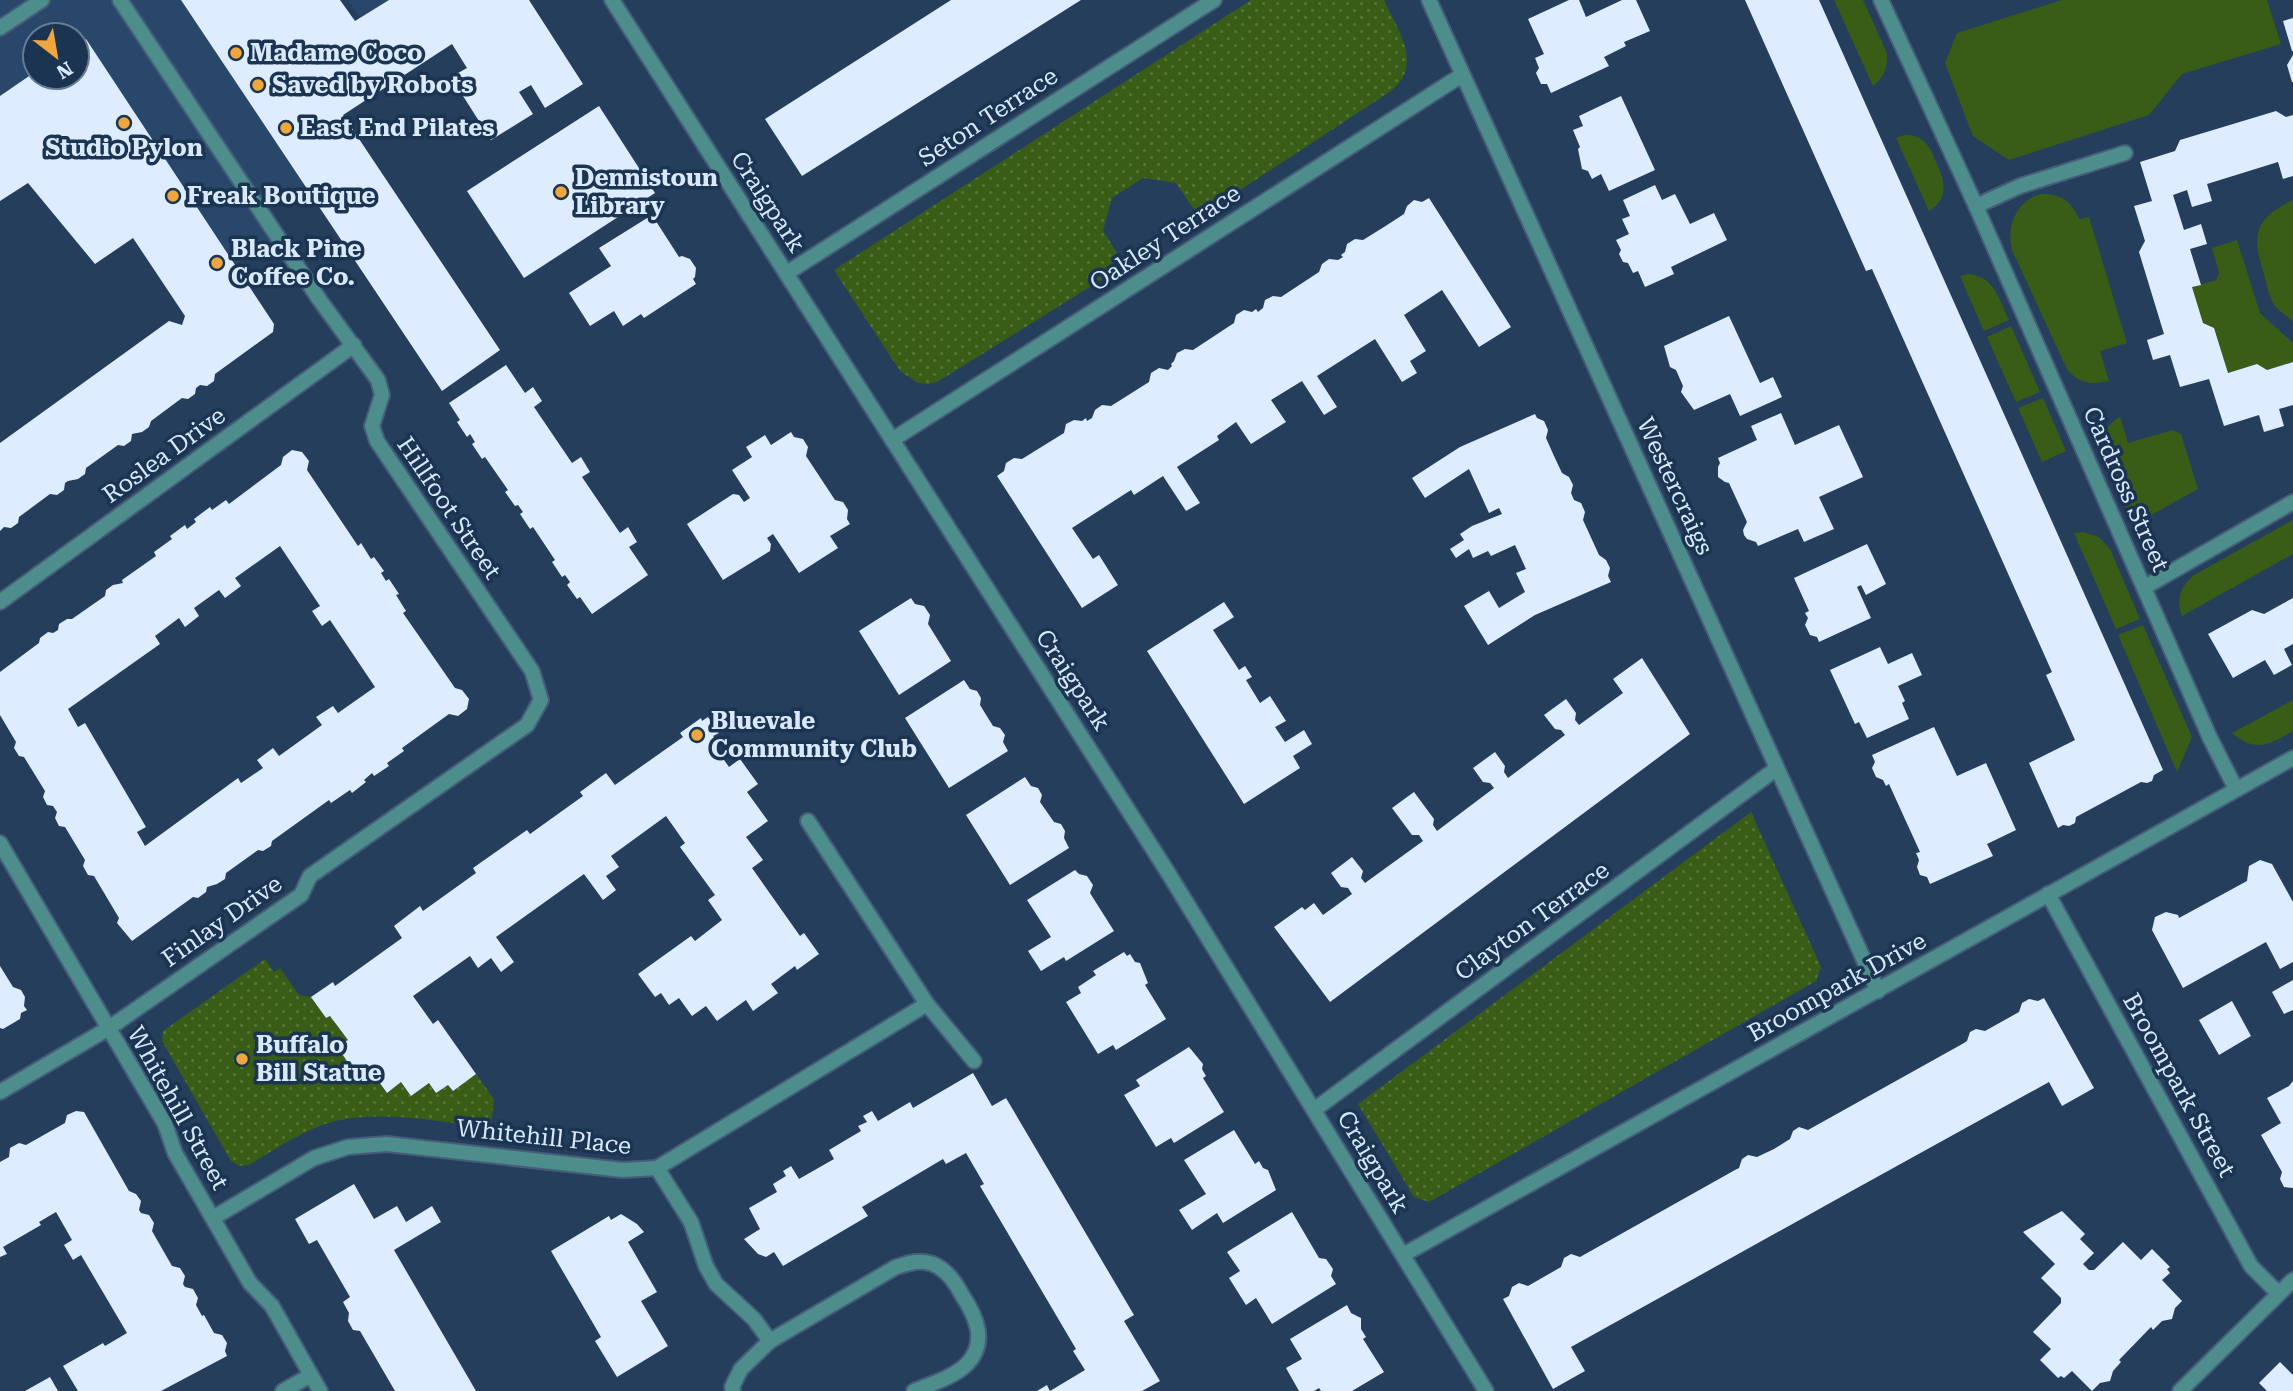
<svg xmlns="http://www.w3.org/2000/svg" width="2293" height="1391" viewBox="0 0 2293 1391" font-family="'Roboto Serif',serif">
  <defs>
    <pattern id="garden-dots" width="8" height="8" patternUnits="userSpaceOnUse" patternTransform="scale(1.75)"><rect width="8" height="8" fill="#395d16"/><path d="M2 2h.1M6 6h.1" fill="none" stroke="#557439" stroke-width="1.8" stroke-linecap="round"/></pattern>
  </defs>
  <rect width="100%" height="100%" fill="#243e5c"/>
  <g fill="#28476b" fill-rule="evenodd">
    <path d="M0 0H220L332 168 264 209 283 234 205 285 0 142ZM35 35H77V77H35Z"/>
    <polygon points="348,0 453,0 378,47"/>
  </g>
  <g fill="#395d16">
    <path d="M1834 0H1863L1887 53C1888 68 1884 77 1873 86Z"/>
    <polygon points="2062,0 2267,0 2281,44 2182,74 2149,115 2009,160 1973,136 1945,63 1957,33"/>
    <path d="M1904 135C1923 134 1930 146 1936 162 1945 181 1950 198 1929 211L1896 138Z"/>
    <path d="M2040 194C2060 193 2072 201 2079 219L2089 217 2127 343 2100 351 2109 381C2092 385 2079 384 2067 369L2012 250C2006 226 2016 202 2040 194Z"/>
    <path d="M2293 200V321C2287 316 2277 310 2273 303 2268 294 2266 280 2263 271 2251 233 2256 218 2293 200Z"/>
    <polygon points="2237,240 2260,313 2293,343 2293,362 2267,370 2257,364 2228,373 2214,328 2203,323 2192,287 2216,280 2219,273 2212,248"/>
    <path d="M1968 274C1994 276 1999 299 2009 320L1984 331 1960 276Z"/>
    <polygon points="2011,326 2040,392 2016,402 1987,337"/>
    <polygon points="2043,398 2066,451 2042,462 2018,408"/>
    <path d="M2120 417 2128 443 2173 430 2181 434 2198 489 2135 524C2122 498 2080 437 2120 417Z"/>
    <path d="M2293 520V554L2182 616C2176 598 2180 587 2194 575Z"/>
    <polygon points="2083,532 2099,537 2110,549 2140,619 2116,629 2074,533"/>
    <polygon points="2143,625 2192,737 2177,772 2118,635"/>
    <path d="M2293 700V731C2269 745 2255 753 2232 733Z"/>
  </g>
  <g fill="url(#garden-dots)">
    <path d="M1251 0H1384C1398 31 1424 64 1391 91L1199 217 1176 183 1143 178 1112 198 1103 231 1125 265 939 381 929 384 918 383 900 371 834 270Z"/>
    <polygon points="1751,812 1821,967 1816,981 1429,1202 1414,1197 1358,1104"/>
    <path d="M265 959 274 972 280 968 299 995 311 997 326 1018 330 1016 348 1040 337 1047 366 1064 386 1093 401 1082 411 1096 429 1083 436 1093 448 1085 453 1090 476 1074 494 1099 491 1128C440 1122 386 1110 335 1121 304 1129 276 1149 249 1165L239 1166 231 1161 162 1041 163 1031Z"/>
  </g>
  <g fill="#ddecff" fill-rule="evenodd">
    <polygon points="181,0 340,0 355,21 389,0 529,0 583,84 545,108 531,85 519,92 533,114 491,140 451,77 467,68 452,44 343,115 500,350 442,391"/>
    <polygon points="951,0 1081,0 802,176 765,119"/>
    <polygon points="1569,0 1579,0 1586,17 1622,0 1636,0 1650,31 1624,42 1626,46 1604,57 1609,66 1551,93 1547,84 1541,84 1536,73 1539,68 1535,58 1544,54 1528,19"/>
    <polygon points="1745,0 1819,0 2163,770 2154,775 2152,781 2147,783 2141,782 2076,817 2075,823 2069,826 2063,825 2058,828 2029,763 2075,740 2046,675 2052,672 1872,269 1866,271"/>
    <polygon points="2293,18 2293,51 2292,51 2283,21"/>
    <polygon points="86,39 274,324 273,332 215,374 214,381 207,386 200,385 196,388 195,394 188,399 182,398 151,421 149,427 142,432 132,434 131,441 124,446 118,445 86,468 85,474 78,479 68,481 65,483 64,490 57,495 50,494 19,517 18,523 11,528 4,527 0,531 0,443 169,321 182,325 185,316 133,238 95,264 28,183 0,201 0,96 35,72 35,77 77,77 77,45"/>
    <polygon points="2293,55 2293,82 2292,82 2287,65"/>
    <polygon points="1621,96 1655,170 1609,191 1601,174 1592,179 1588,171 1582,169 1578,149 1580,147 1573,130 1583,126 1579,116"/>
    <polygon points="599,106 655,193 524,278 467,191"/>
    <polygon points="2276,111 2286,117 2293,115 2293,176 2283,179 2278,162 2207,184 2212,201 2192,207 2187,190 2173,195 2184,230 2201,224 2207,244 2190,249 2201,285 2192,287 2203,323 2214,328 2228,373 2257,364 2267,370 2293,362 2293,405 2279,409 2284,426 2264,432 2259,415 2224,426 2209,379 2180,387 2170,355 2153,360 2147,340 2164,334 2139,252 2145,241 2134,206 2152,201 2140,162 2175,151 2180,140"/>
    <polygon points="1655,185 1662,200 1675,194 1690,224 1714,213 1727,240 1671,267 1674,274 1645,287 1638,271 1633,273 1628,263 1623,262 1619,254 1621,250 1616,240 1629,234 1622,219 1630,216 1623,200"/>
    <polygon points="1429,198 1511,327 1479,347 1442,290 1404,315 1426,351 1410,361 1417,373 1402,382 1375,339 1317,376 1337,407 1324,415 1302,381 1271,400 1286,422 1251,444 1236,422 1217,436 1219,440 1177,467 1200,503 1186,511 1163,476 1134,495 1131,490 1072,528 1093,559 1099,555 1118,585 1082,608 997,476 1004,471 1006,463 1014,458 1022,459 1064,433 1066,424 1074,420 1082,421 1086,418 1087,421 1092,418 1095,410 1102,405 1111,406 1149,382 1151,373 1159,368 1168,370 1172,366 1171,364 1174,361 1177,353 1185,349 1193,350 1234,323 1236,315 1244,310 1252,312 1256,309 1258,312 1263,308 1265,300 1273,296 1281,297 1319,272 1322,264 1329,259 1338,260 1343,257 1341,255 1345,252 1347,244 1355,239 1363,240 1384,227 1404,214 1407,206 1414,200 1422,202"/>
    <polygon points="652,215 679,257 682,256 690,259 696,268 695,277 693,279 696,284 644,318 641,314 623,326 614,311 590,326 569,293 611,266 599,248"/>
    <polygon points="1729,316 1760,383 1773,377 1782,397 1740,416 1730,394 1694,410 1681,392 1683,386 1676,370 1670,367 1664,346"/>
    <polygon points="506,365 525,393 533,387 542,401 534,407 572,463 581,457 590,472 582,477 620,533 628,527 637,542 629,547 648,575 592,614 580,597 577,599 567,585 570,582 565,575 562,577 552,562 555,560 533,527 530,529 520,514 523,512 518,505 515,506 505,492 508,490 485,457 482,459 472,444 475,442 470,434 467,437 457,422 460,420 449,403"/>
    <polygon points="1781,413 1795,445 1839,425 1863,477 1819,497 1834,529 1804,542 1798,529 1758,546 1756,542 1747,539 1744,535 1743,530 1747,522 1729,483 1725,482 1718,477 1718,467 1720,463 1718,458 1757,440 1751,426"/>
    <polygon points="1535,414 1537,418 1544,421 1548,430 1546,438 1554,456 1562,473 1569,477 1573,485 1571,493 1574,500 1581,503 1585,512 1583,520 1599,555 1606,560 1610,568 1608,576 1611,582 1535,615 1488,645 1464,606 1489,591 1499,608 1525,592 1516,573 1526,569 1515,545 1491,556 1488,551 1473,558 1469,549 1456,558 1450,549 1464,540 1460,534 1472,526 1502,514 1499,508 1489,513 1469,469 1425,498 1412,478 1460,447"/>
    <polygon points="791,432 794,437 803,439 808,447 806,456 835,500 843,502 848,510 847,519 850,524 830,536 838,548 799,573 773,534 767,538 771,544 770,551 723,580 687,524 733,494 739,495 744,502 750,498 732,470 752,457 746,447 765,435 771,445"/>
    <path d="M292 450 302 452 309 461 307 470 358 546 361 543 371 559 374 557 384 571 381 573 386 581 389 579 399 594 396 595 406 611 403 613 455 688 462 690 469 699 467 709 458 716 449 714 402 748 404 751 387 763 389 766 374 776 372 773 364 780 366 782 352 793 350 790 331 803 329 800 272 841 271 846 263 851 258 850 226 873 225 879 217 884 207 887 206 892 198 898 193 897 132 941 117 923 119 918 94 876 88 875 83 866 85 860 65 827 59 826 55 818 57 812 53 806 47 805 43 797 45 791 24 757 19 756 14 748 16 742 0 715V672L39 643 40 638 48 632 53 633 58 630 59 624 67 619H72L105 596 106 590 113 585 123 583 122 580 156 556 154 552 172 539 170 536 185 525 187 529 196 522 194 519 210 507 212 510 226 500 229 504 281 465 283 457ZM280 546 320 606 312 611 322 626 330 620 375 687 338 713 333 706 316 717 322 725 279 756 273 748 257 760 263 768 241 783 238 778 145 846 137 832 146 827 85 723 78 727 68 709 160 644 155 636 179 618 185 627 199 616 194 608 219 590 225 598 241 586 235 578Z"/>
    <polygon points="1867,544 1886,584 1866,595 1861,585 1857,587 1871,618 1819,642 1817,637 1810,635 1805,625 1808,618 1805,613 1809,611 1794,578"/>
    <polygon points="911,598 915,604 924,606 930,615 928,624 951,661 899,695 859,631"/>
    <polygon points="2293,598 2293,644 2284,649 2292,665 2274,675 2265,660 2233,678 2208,634 2252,610 2264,614"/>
    <polygon points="1224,602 1234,617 1213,630 1239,670 1245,666 1252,677 1246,680 1260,703 1270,696 1286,721 1275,727 1285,742 1304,730 1312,744 1293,756 1300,768 1244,804 1147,651"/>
    <polygon points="1880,647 1888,664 1912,653 1922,675 1898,686 1905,701 1902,703 1909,719 1867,738 1859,722 1855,724 1830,670"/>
    <polygon points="1642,658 1690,734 1330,1002 1274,927 1302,907 1305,910 1314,903 1323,915 1352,894 1348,888 1341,887 1331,873 1352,857 1363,871 1361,878 1365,883 1423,841 1419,835 1412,835 1392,808 1414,792 1434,819 1433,825 1437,831 1494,788 1490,783 1483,782 1473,768 1495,752 1505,766 1504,772 1508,778 1565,735 1561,730 1555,729 1544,715 1566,699 1576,713 1575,720 1579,725 1623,693 1613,679"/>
    <polygon points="964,680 970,689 977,691 981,698 980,705 993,726 1000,728 1005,735 1003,742 1008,751 949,788 905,718"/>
    <polygon points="708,717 719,733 713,736 716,739 712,743 729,767 740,759 758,784 747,792 768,821 746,837 763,860 752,868 800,936 804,933 819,954 797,970 795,966 771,984 778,993 753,1011 746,1000 717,1021 706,1006 692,1016 679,998 669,1005 661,993 655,997 638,974 691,936 695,941 722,920 708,900 715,895 680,847 685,843 666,816 611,856 619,867 606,876 616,890 603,900 584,874 496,937 514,962 501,972 491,958 478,968 470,956 413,996 433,1024 438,1020 476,1074 453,1091 448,1085 436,1093 429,1083 411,1096 401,1082 387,1093 366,1064 355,1072 337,1047 348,1040 330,1016 326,1018 311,997 333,982 335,986 402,938 394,926 420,906 423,911 476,873 473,868 527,830 530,834 583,796 580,792 606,773 615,785 683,737 680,733 701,718 702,721"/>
    <polygon points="1934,727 1957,776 1986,763 2016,830 1987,844 1993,856 1930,884 1927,877 1920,875 1917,867 1919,860 1916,853 1920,852 1889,784 1886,786 1883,780 1876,777 1872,768 1875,762 1872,755"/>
    <polygon points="1025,777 1031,786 1038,788 1042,795 1040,802 1054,822 1061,824 1065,831 1064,838 1069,848 1010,885 966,815"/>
    <polygon points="2260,860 2272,864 2293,902 2293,962 2280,969 2266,942 2183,988 2152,930 2155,917 2166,912 2178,915 2179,918 2247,881 2249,866"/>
    <polygon points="1075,870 1079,874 1087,876 1093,885 1090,893 1114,931 1066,961 1064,957 1041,971 1028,951 1051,937 1027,900"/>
    <polygon points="1124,952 1127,956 1130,954 1135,962 1140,963 1148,983 1145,985 1166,1019 1116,1050 1113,1045 1098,1054 1066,1002 1081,993 1078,987 1096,975 1093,971"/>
    <polygon points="0,966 13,987 21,990 25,997 24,1006 27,1010 21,1013 20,1019 3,1029 0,1028"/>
    <polygon points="2293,980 2293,1010 2284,1014 2272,992"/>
    <polygon points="2044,998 2094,1088 2062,1106 2049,1082 1848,1193 1571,1347 1585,1371 1553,1389 1503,1299 1509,1296 1512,1287 1519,1283 1528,1286 1561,1267 1564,1258 1571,1254 1580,1257 1735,1170 1739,1168 1742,1159 1748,1155 1757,1157 1774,1149 1790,1139 1793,1131 1799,1127 1808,1130 1964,1043 1967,1041 1970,1032 1976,1029 1985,1031 2019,1012 2022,1003 2029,999 2038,1001"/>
    <polygon points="2232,1001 2251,1036 2219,1055 2199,1020"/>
    <polygon points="1189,1047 1203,1064 1202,1069 1206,1076 1203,1078 1224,1112 1174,1143 1171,1138 1156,1147 1124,1095 1140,1086 1136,1080"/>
    <polygon points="973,1073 992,1106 1006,1098 1134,1315 1124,1321 1160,1381 1142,1391 1037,1391 1047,1385 1050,1391 1085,1370 1073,1351 1076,1349 980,1186 984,1184 966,1153 946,1164 943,1159 862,1207 868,1216 783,1266 774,1252 766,1257 758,1254 744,1239 760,1229 749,1208 777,1192 773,1184 786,1176 783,1171 791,1166 799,1179 834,1159 829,1150 861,1131 858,1126 867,1122 863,1116 872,1111 878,1121 910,1102 913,1108"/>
    <polygon points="2293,1081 2293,1188 2284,1187 2280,1179 2282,1172 2261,1135 2281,1123 2267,1098 2289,1086"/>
    <polygon points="76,1111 84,1112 129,1191 136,1194 141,1201 139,1210 141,1213 149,1215 154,1223 152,1231 172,1266 180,1268 185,1276 183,1284 185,1287 193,1289 198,1298 196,1305 202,1316 204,1315 214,1333 222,1335 227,1343 225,1351 227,1356 161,1391 78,1391 63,1366 103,1343 105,1346 127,1333 81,1255 73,1260 64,1245 72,1240 56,1212 39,1222 41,1225 3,1247 7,1254 0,1257 0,1162 9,1157 10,1148 19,1143 26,1145 65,1123 67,1115"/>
    <polygon points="1234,1130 1255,1164 1259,1161 1263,1168 1268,1170 1276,1190 1223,1223 1217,1213 1192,1230 1179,1210 1206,1194 1184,1160"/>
    <polygon points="354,1184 374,1219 397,1206 406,1222 432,1206 441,1222 394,1250 476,1391 395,1391 360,1331 353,1330 348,1321 349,1313 343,1302 350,1297 317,1240 309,1244 295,1219"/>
    <polygon points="2062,1211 2085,1234 2080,1239 2094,1253 2083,1264 2089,1270 2094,1270 2123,1242 2141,1260 2152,1249 2170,1267 2167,1269 2170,1273 2162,1280 2182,1301 2175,1308 2172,1319 2162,1321 2153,1330 2151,1327 2119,1360 2121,1362 2113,1371 2110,1381 2100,1383 2092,1391 2072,1371 2064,1378 2061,1376 2058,1378 2040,1360 2051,1349 2033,1332 2061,1303 2061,1298 2041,1278 2055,1264 2023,1232"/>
    <polygon points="1292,1212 1319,1258 1326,1259 1333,1269 1331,1276 1336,1284 1272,1324 1256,1298 1246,1305 1229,1278 1240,1271 1227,1252"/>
    <polygon points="621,1214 637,1224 644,1232 628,1242 657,1292 641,1301 668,1346 617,1377 595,1341 601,1337 551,1251 609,1216 611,1220"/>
    <polygon points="1347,1305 1351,1313 1361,1318 1361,1329 1366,1337 1363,1339 1384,1372 1352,1391 1321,1391 1319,1388 1314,1391 1299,1391 1286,1368 1302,1359 1290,1339"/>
    <polygon points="2280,1362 2293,1375 2293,1391 2267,1391 2259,1383"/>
    <polygon points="50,1377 58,1391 25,1391"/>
  </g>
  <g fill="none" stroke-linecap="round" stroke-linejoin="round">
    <g stroke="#455d79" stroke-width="18">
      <g id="minor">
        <polyline points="612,0 1167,871 1486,1391"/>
        <polyline points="1429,0 1878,991"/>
        <polyline points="1881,0 1976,206 2210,738 2236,789"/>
        <polyline points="1976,206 2020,186 2125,153"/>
        <polyline points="787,273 1214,0"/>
        <polyline points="892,440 1462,75"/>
        <polyline points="2145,587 2293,502"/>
        <polyline points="0,602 354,345"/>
        <polyline points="808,821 927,1004 974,1061"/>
        <polyline points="0,843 165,1124 175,1153 250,1283 272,1306 320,1391"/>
        <polyline points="2048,894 2251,1266 2278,1293"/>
        <polyline points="0,1092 109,1028 301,895 310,876 527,725 541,700 532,671 377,441 372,426 382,395 378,380 319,299 120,0"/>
        <polyline points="1314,1110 1776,769"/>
        <polyline points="657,1168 691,1222 706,1266 716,1284 754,1319 770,1341"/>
        <polyline points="213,1218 314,1158 348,1147 387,1144 623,1170 657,1168 927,1004"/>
        <polyline points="1403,1255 2293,758"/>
        <polyline points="283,1391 311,1375"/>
        <path d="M733 1391 732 1387 741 1369 770 1341 896 1267C909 1263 920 1259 933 1264 947 1270 955 1282 962 1295 976 1316 988 1342 967 1364 954 1377 931 1384 914 1391"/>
        <polyline points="2180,1391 2293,1280"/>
      </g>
    </g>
    <g stroke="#455d79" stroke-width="18">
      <polyline id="tertiary" points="0,28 42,0"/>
    </g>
    <use href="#minor" stroke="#4d8d8b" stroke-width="14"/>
    <use href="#tertiary" stroke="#4d8d8b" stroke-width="14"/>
  </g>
  <g fill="#efa73d" stroke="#1a3451" stroke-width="2.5">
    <circle cx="236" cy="53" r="7"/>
    <circle cx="258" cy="85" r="7"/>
    <circle cx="124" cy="123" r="7"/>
    <circle cx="286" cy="128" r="7"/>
    <circle cx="561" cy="192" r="7"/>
    <circle cx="173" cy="196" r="7"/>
    <circle cx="217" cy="263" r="7"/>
    <circle cx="697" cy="735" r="7"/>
    <circle cx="242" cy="1059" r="7"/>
  </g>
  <g text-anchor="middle" stroke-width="7" stroke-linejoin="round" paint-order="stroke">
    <g font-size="24" font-weight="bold" fill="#d9e9fc" stroke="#1a3451" text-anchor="start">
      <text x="250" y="61">Madame Coco</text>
      <text x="272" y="93">Saved by Robots</text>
      <text x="300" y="136">East End Pilates</text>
      <text x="124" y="156" text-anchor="middle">Studio Pylon</text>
      <text x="575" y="186">Dennistoun<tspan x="575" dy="28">Library</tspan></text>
      <text x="187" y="204">Freak Boutique</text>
      <text x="231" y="257">Black Pine<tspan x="231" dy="28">Coffee Co.</tspan></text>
      <text x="711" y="729">Bluevale<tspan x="711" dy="28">Community Club</tspan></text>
      <text x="256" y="1053">Buffalo<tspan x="256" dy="28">Bill Statue</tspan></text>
    </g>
    <g font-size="24" fill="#d9e9fc" stroke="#1a3451">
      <text transform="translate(988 117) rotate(-33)" y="8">Seton Terrace</text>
      <text transform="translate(768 202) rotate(57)" y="8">Craigpark</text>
      <text transform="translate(1165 238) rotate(-33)" y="8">Oakley Terrace</text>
      <text transform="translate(164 455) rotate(-36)" y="8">Roslea Drive</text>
      <text transform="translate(1675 486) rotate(65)" y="8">Westercraigs</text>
      <text transform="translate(2126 489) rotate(66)" y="8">Cardross Street</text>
      <text transform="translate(449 508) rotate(56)" y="8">Hillfoot Street</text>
      <text transform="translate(1073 680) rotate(57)" y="8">Craigpark</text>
      <text transform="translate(222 921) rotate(-35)" y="8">Finlay Drive</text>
      <text transform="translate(1532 921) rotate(-36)" y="8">Clayton Terrace</text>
      <text transform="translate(1837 987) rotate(-29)" y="8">Broompark Drive</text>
      <text transform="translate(2179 1085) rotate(61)" y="8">Broompark Street</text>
      <text transform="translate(178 1108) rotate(61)" y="8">Whitehill Street</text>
      <text transform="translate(544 1137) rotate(6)" y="8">Whitehill Place</text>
      <text transform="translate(1373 1162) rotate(59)" y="8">Craigpark</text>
    </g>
  </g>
  <g transform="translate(56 56) rotate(149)"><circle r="33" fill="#1a3451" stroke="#667c95" stroke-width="2"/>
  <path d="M0-5L12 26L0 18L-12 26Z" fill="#efa73d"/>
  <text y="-10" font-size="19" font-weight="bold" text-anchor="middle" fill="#d9e9fc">N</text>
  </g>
</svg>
